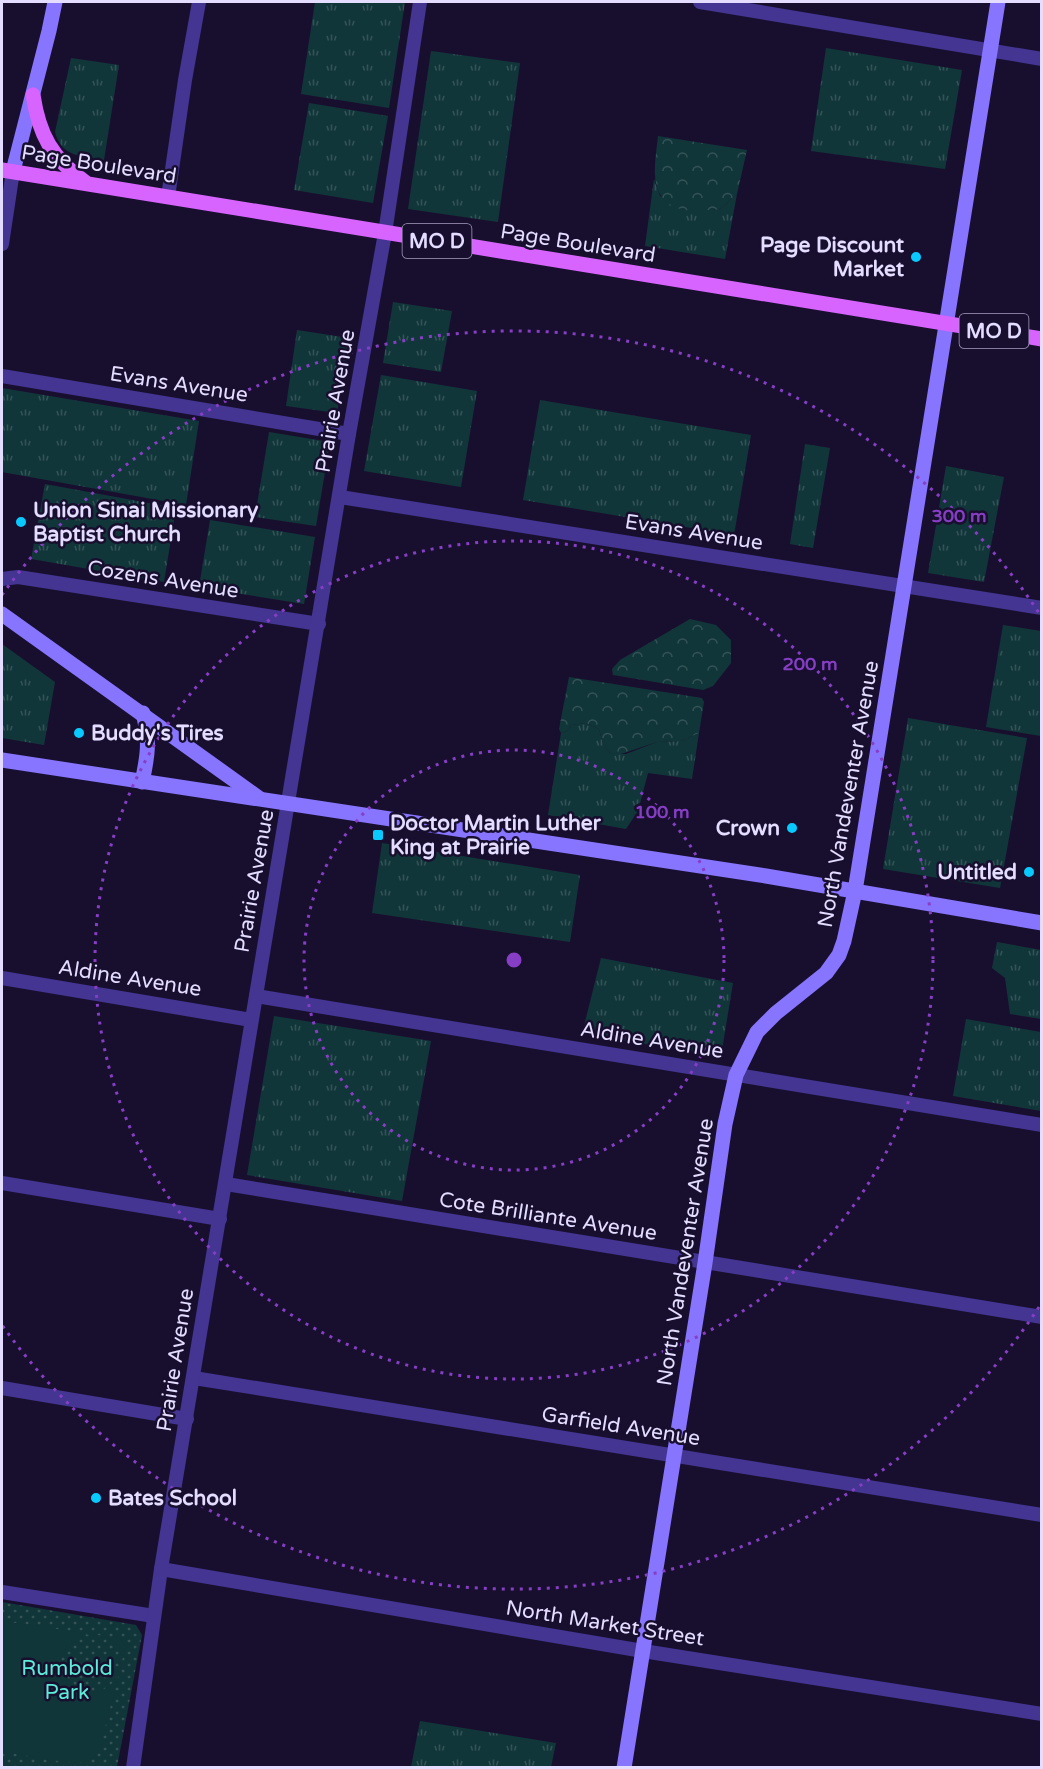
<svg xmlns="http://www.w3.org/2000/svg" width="1043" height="1769" viewBox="0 0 1043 1769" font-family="'Varela Round',sans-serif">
  <defs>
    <pattern id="grass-tufts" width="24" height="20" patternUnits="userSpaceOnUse" patternTransform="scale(1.5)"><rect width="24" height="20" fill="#113639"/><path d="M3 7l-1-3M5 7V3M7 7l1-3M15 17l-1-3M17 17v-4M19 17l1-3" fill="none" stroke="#345357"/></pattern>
    <pattern id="forest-crowns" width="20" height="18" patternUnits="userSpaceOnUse" patternTransform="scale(1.5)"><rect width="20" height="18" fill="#113639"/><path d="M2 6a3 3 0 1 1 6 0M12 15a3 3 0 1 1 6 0" fill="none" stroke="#345357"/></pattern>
    <pattern id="park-dots" width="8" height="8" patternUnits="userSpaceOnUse" patternTransform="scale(1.5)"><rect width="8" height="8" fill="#113639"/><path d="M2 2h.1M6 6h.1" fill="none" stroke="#345357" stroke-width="1.8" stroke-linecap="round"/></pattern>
  </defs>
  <rect width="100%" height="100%" fill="#180f2f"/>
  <g fill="url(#grass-tufts)">
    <polygon points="315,2 405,2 389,108 301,94"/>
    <polygon points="826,48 962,70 945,169 811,151"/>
    <polygon points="431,51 520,63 498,222 408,209"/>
    <path d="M71 58 119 65 104 160C81 155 62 158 55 132Z"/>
    <polygon points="309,103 388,116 373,203 294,190"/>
    <polygon points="654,179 660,196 688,210 702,209 719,210 737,194 725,259 645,246"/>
    <polygon points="393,302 452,311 441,372 383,363"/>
    <polygon points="297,330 349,338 337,413 286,406"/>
    <polygon points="381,375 477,391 461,487 364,471"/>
    <polygon points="2,388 199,421 186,505 2,472"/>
    <polygon points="540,400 751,435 734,535 523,500"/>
    <polygon points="269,432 330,442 316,526 255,517"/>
    <polygon points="805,444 830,448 813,548 790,544"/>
    <polygon points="946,466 1004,477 984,582 928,573"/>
    <polygon points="45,484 176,508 164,582 31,559"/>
    <polygon points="210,520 315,537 304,604 199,587"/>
    <polygon points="1003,625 1041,631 1041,736 986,727"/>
    <polygon points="2,644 55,682 44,745 2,738"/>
    <polygon points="908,718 1027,738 1000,888 883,869"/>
    <polygon points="586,723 599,729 603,744 610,753 626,754 657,742 681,741 699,733 692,779 648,773 638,811 626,829 548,815 561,733 567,731 571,725"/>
    <polygon points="382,843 580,875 570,942 372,913"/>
    <polygon points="997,942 1041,950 1041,1019 1010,1014 1005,978 992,968"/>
    <polygon points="601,958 733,983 721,1056 582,1034"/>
    <polygon points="274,1016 431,1041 402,1201 247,1175"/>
    <polygon points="966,1019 1041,1032 1041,1111 953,1096"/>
    <polygon points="420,1721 556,1743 551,1767 411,1767"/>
  </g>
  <g fill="url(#forest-crowns)">
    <path d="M658 136 747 150 737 194 719 210C708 209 696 212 685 210 646 202 655 166 658 136Z"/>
    <polygon points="690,619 716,625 731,640 731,663 713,686 703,690 613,675 612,669 620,660"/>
    <polygon points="569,677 702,698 704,702 699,733 681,741 657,742 618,755 610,753 603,744 599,729 586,723 571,725 567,731 561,733 559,729"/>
  </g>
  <polygon fill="url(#park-dots)" points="2,1602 136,1625 142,1635 117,1767 2,1767"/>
  <path fill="#113639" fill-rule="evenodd" d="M2 1621 119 1638 125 1646 123 1657 99 1752C96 1756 93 1759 88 1761 70 1766 26 1755 6 1752L2 1749ZM85 1634C93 1636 105 1636 112 1640 124 1648 120 1669 115 1679 111 1686 104 1690 96 1692 59 1702 40 1649 85 1634Z"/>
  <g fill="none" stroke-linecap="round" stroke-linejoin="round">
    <g stroke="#443592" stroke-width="14">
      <polyline points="700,2 1042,59"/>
      <polyline points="168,197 185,80 199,2"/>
      <polyline points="2,244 13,171"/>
      <polyline points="2,376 349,434"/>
      <polyline points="340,497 1042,608"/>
      <polyline points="2,579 18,577 319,624"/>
      <polyline points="2,978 251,1020"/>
      <polyline points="256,996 1042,1125"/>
      <polyline points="2,1183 220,1219"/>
      <polyline points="226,1184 1042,1317"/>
      <polyline points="194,1378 1042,1515"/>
      <polyline points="2,1388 187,1419"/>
      <polyline points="161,1569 643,1651 1042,1714"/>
      <polyline points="2,1592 154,1616"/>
      <polyline points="133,1768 161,1569 349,434 385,233 420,2"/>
    </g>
    <g stroke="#8774ff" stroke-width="15">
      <polyline points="13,171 49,31 55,2"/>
      <polyline points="2,614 259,798"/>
      <polyline points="2,760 766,876 1042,923"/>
      <path d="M142 782C148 755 150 740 143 713"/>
      <polyline points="624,1768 705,1263 725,1124 736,1075 757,1032 776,1013 826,973 839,955 844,941 855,891 998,2"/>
    </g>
    <g stroke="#d764ff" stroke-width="15">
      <path d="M33 95C39 135 52 158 85 182"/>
      <polyline points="2,170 1042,339"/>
    </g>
  </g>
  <g fill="none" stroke="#863ec5" stroke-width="3" stroke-dasharray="3 6">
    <circle cx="514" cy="960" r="210"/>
    <circle cx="514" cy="960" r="419"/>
    <path d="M1039 1307A629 629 0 0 1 2 1325M2 595A629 629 0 0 1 1039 613"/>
  </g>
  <g fill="#09caff" stroke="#180f2f" stroke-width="2">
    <circle cx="916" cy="257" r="6"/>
    <circle cx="21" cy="522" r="6"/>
    <circle cx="79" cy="733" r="6"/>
    <circle cx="792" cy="828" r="6"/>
    <rect x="372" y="829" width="12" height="12" rx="3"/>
    <circle cx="1029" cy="872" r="6"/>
    <circle cx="96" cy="1498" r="6"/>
  </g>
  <g text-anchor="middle" stroke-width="5" stroke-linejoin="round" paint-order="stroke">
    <g fill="#180f2f" stroke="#a79fc1" stroke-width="1.5">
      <rect x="402.5" y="224" width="69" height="34" rx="4.5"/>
      <rect x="959.5" y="314" width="69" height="34" rx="4.5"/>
    </g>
    <g font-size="20" font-weight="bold" fill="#e4ddff">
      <text x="437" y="248">MO D</text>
      <text x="994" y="338">MO D</text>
    </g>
    <g font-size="21" fill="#e4ddff" stroke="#180f2f">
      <text transform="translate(99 164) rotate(9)" y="7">Page Boulevard</text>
      <text transform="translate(578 243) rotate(9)" y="7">Page Boulevard</text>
      <text transform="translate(179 384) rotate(9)" y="7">Evans Avenue</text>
      <text transform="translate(335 401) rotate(-80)" y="7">Prairie Avenue</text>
      <text transform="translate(694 532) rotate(9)" y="7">Evans Avenue</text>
      <text transform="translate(163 579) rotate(9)" y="7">Cozens Avenue</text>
      <text transform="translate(848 794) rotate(-80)" y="7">North Vandeventer Avenue</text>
      <text transform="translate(254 881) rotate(-80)" y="7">Prairie Avenue</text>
      <text transform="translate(130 978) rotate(9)" y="7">Aldine Avenue</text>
      <text transform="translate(652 1040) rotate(9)" y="7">Aldine Avenue</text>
      <text transform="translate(548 1216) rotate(9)" y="7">Cote Brilliante Avenue</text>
      <text transform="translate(685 1252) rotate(-81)" y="7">North Vandeventer Avenue</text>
      <text transform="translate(175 1360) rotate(-81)" y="7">Prairie Avenue</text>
      <text transform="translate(621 1426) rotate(9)" y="7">Garfield Avenue</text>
      <text transform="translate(605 1623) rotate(9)" y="7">North Market Street</text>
    </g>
    <g font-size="21" font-weight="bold" fill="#e4ddff" stroke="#180f2f" text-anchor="start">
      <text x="904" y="252" text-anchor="end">Page Discount<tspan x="904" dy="24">Market</tspan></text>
      <text x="33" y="517">Union Sinai Missionary<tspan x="33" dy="24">Baptist Church</tspan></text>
      <text x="91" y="740">Buddy's Tires</text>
      <text x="390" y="830">Doctor Martin Luther<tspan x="390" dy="24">King at Prairie</tspan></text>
      <text x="780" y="835" text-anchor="end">Crown</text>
      <text x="1017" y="879" text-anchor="end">Untitled</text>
      <text x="108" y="1505">Bates School</text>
    </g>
    <g font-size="21" fill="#5bedd9" stroke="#180f2f">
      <text x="67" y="1675">Rumbold<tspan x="67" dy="24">Park</tspan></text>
    </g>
  </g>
  <circle cx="514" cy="960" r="9" fill="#863ec5" stroke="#180f2f" stroke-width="3"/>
  <g font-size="18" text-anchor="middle" font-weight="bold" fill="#863ec5" stroke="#180f2f" stroke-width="5" stroke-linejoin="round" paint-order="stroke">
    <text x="959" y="522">300 m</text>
    <text x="810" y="670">200 m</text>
    <text x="662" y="818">100 m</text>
  </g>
  <rect width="1043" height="1769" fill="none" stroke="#e4ddff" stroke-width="6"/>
</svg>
